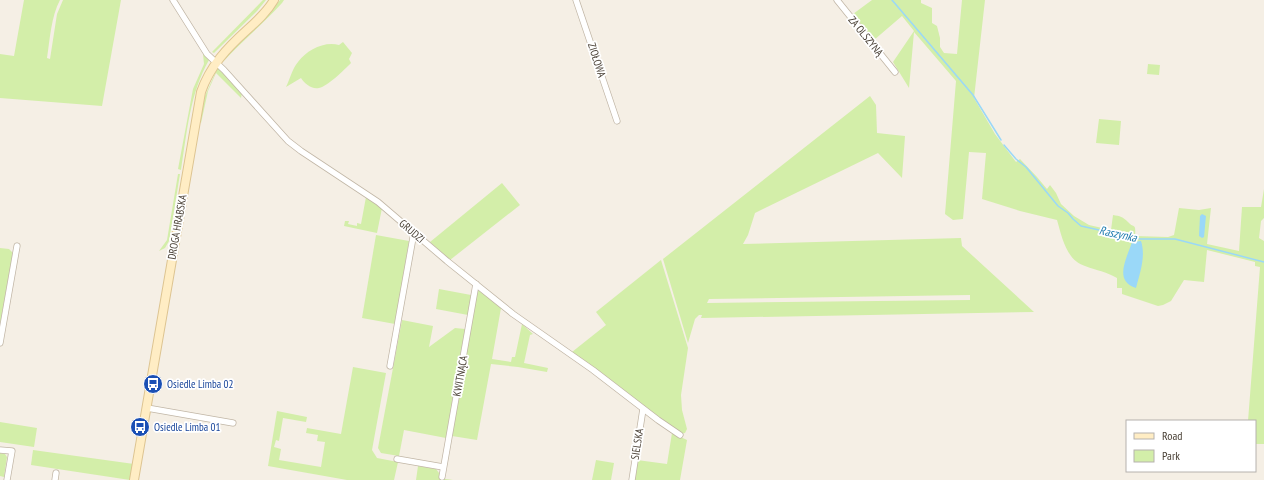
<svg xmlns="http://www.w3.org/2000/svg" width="1264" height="480" viewBox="0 0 1264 480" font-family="'PT Sans Narrow',sans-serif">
  <rect width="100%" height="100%" fill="#f5efe5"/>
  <g fill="#d3eea9" fill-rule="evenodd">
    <path d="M24 0H60C51 17 50 39 47 58L50 59 57 14 63 0H121L102 106 0 98V54L14 56Z"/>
    <polygon points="263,0 266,0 257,11 214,53 212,52"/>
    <path d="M280 0H284L282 3C263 24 241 42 222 63L230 52 265 19Z"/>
    <path d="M872 0H921V3L932 8V23L937 26 940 38V47L944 53 957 54 962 0H985L974 98 995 134 1016 162 1020 159 1037 177 1047 189 1050 185 1056 193 1061 204 1074 216 1089 225 1111 230 1113 215C1120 216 1123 217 1128 222 1134 229 1136 222 1135 236L1168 237 1174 235 1179 208 1199 210 1211 208 1207 244 1239 251 1242 207H1261L1264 189V218L1261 221 1259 238 1264 241V444H1255V421H1248L1260 267 1255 266V262L1207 250 1204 282 1184 280 1171 301 1163 305 1158 306 1122 294V288H1117V278C1105 271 1098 271 1085 266 1066 260 1062 237 1057 220L1020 211 982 199 986 153 969 152 963 219 953 220 945 214 956 81 914 32 909 88 893 62 914 31 902 16 874 40 853 14Z"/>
    <path d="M343 42 352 53 349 59 351 63C344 70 328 86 319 88 312 90 304 83 301 78L286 87C290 79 292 69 298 62 307 50 324 41 339 45Z"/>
    <path d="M203 54 209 60C190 93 187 132 181 170L178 169 193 89 204 64Z"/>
    <polygon points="1148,64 1160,65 1159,75 1147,74"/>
    <polygon points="217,69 220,69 242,93 241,98 216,73 208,91 201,123 200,122 205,96"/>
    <path d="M870 96 876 105 877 133 905 136 902 178 878 153 755 213 748 235 743 244 961 238 962 246 1034 312 701 318 702 315H699L695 319 688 343 663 259ZM970 295V300L707 303 709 299Z"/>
    <polygon points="1099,119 1121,121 1119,145 1096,143"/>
    <polygon points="178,174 180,174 169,241 165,248 159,251 167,240"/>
    <polygon points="502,183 520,205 450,260 430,242"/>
    <polygon points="366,197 382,208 377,233 344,226 345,221 349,221 348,224 357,226 357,223 361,224"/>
    <polygon points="376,235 409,241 395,324 362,318"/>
    <polygon points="0,248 9,249 13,253 0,324"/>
    <polygon points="661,260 688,348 681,395 682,410 687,429 685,433 680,434 572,352 606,325 596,312"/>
    <polygon points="439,289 471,295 468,315 436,309"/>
    <polygon points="480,290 501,308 492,359 511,362 512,357 515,357 522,324 533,334 530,335 524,363 548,368 547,372 518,367 491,364 477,440 452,436 476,293 477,291"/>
    <polygon points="402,320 433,326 429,347 455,328 465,329 446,438 404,430 399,456 381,453 378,448"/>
    <polygon points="353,367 386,373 372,450 377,458 398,462 394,480 347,480 268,466 277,411 307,417 306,422 283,418 279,441 276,440 274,447 281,449 279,460 321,467 325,442 317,441 318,435 306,433 307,428 341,434"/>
    <polygon points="0,422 37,428 34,447 0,442"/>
    <polygon points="672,433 687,440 680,480 634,480 637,460 667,464"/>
    <polygon points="33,450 134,464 130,480 31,465"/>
    <polygon points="0,453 5,454 7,457 4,477 0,476"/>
    <polygon points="596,460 614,463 611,480 592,480"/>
    <polygon points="418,466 436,469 439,473 439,478 453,480 416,480"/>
  </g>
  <g fill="#9ad8f8">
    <polygon points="1202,214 1206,216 1204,237 1202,238 1199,236 1200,216"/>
    <path d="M1141 241C1146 256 1140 273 1136 288 1113 281 1127 258 1132 242Z"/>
  </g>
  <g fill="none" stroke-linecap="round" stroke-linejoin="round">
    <g stroke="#9ad8f8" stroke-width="1.5">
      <polyline points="892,0 973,95 1001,140"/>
      <polyline points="1004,145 1016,159 1026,167 1058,206 1068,213 1073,219 1081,226 1140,239 1175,239 1264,262"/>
    </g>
    <g stroke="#c1b6a6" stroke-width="7">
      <g id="street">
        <polyline points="173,0 207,54 224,70 288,141 301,151 378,202 447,261 513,314 593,370 658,420 680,435"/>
        <polyline points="576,0 617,121"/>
        <polyline points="837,0 895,72"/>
        <polyline points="0,343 17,246"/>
        <polyline points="390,366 414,232"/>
        <polyline points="147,408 233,423"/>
        <polyline points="0,450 12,451 7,480"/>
        <polyline points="397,459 443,467"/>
        <polyline points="442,477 476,284"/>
        <polyline points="55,480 56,473"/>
        <polyline points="632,480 643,409"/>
      </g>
    </g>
    <g stroke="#ddc491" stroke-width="10">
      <path id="secondary" d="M134 480 201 92C210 66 227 48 247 30 257 21 267 12 274 0"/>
    </g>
    <use href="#street" stroke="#fff" stroke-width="5.5"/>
    <use href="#secondary" stroke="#ffedc4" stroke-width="8"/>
  </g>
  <defs>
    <g id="bus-disc" transform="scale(1)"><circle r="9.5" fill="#1a4fb4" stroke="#fff"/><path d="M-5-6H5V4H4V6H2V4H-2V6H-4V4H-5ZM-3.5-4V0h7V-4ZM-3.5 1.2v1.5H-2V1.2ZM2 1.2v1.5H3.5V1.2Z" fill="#fff"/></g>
  </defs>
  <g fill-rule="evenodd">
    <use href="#bus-disc" x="153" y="384"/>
    <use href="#bus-disc" x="140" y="427"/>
  </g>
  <g text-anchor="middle" stroke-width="3.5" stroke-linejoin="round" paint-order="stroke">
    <g font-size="11" fill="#483f34" stroke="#fff">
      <text transform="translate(866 36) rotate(51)" y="4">ZA OLSZYNĄ</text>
      <text transform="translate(597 60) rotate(72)" y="4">ZIOŁOWA</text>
      <text transform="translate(177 227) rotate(-80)" y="4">DROGA HRABSKA</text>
      <text transform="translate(412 231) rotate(41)" y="4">GRUDZI</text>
      <text transform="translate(460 376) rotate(-80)" y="4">KWITNĄCA</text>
      <text transform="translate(637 444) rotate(-81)" y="4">SIELSKA</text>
    </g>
    <g font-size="11" fill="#164399" stroke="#fff" text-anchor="start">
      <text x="167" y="388">Osiedle Limba 02</text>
      <text x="154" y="431">Osiedle Limba 01</text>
    </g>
    <g font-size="12" font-style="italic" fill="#1e7bae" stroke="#fff">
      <text transform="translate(1118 234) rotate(12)" y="4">Raszynka</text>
    </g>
  </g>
  <rect x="1126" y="420" width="130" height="52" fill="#ffffff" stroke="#b6b2ae"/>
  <rect x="1134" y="433" width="20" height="6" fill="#ffedc4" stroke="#b6b2ae"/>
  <text x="1162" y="440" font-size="12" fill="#483f34">Road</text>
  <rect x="1134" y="450" width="20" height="12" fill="#d3eea9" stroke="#b6b2ae"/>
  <text x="1162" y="460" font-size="12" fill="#483f34">Park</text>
</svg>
